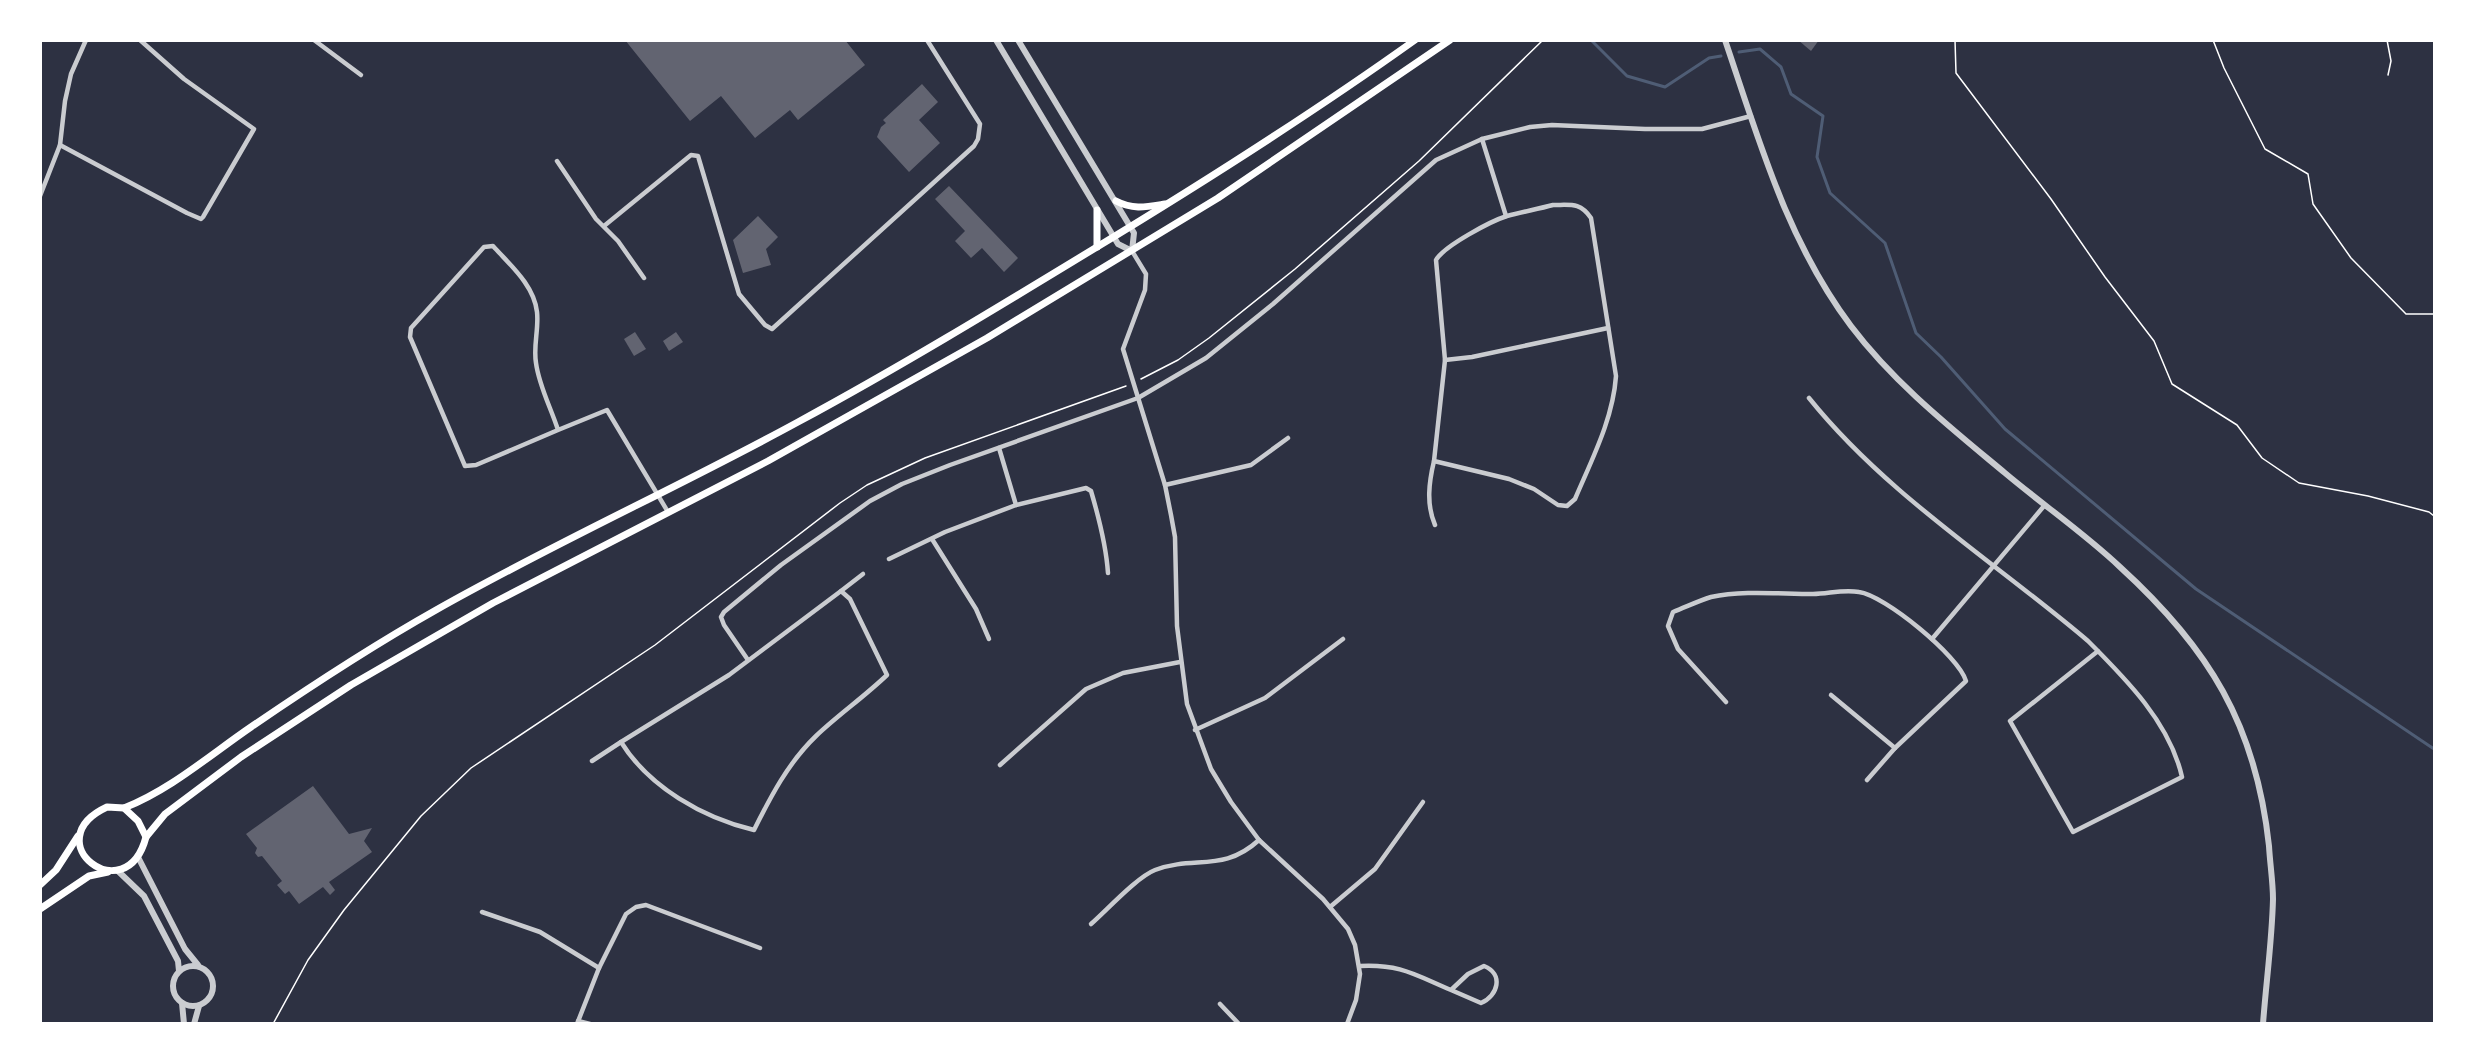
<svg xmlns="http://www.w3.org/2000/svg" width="2475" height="1064" viewBox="0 0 2475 1064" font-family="Arial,sans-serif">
  <rect width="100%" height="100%" fill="#2d3142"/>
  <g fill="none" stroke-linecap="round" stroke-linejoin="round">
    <g stroke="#4f5d75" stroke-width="3">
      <polyline points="1591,40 1627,76 1665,87 1709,58 1721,56"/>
      <polyline points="1739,52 1760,49 1781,67 1791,94 1823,116 1817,157 1830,193 1885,243 1916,333 1941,357 2005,429 2196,589 2434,749"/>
    </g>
  </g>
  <g fill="#626471">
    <polygon points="625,40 845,40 865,65 798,120 790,110 755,138 721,96 690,121"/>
    <polygon points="1798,40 1819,40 1811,51"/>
    <polygon points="922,84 938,102 919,120 940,143 909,172 877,137 881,127 886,123 883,120"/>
    <polygon points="949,186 1018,258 1004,272 982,248 971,258 955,241 965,231 935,199"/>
    <polygon points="758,216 778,237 766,249 771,265 743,273 733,240"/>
    <polygon points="635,332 646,349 634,356 624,339"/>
    <polygon points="676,332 683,342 669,351 663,341"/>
    <polygon points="313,786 349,834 372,828 364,841 372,852 329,882 335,890 330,895 323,887 299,904 289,891 285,894 277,885 282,881 262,856 258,857 255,853 257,848 246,834"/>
  </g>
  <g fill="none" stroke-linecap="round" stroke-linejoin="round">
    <g stroke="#fff" stroke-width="1.5">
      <polyline points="1955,40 1956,73 2051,199 2105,277 2154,341 2172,384 2237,425 2262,458 2299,483 2368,496 2429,512 2434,516"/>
      <polyline points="2213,40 2224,68 2265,149 2308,174 2313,204 2351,258 2406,314 2434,314"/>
      <polyline points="2387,40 2391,61 2388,75"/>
      <polyline points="1141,379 1178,360 1209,338 1295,269 1419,161 1543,40"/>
      <polyline points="273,1024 308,960 344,910 421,816 471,768 655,645 840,503 867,485 925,458 1126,386"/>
    </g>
    <g stroke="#caccd0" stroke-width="4.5">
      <polyline points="314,40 361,75"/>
      <polyline points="1482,139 1506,216"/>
      <polyline points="60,145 187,213 201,219 203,217 254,129 184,79 140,40"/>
      <polyline points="557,161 596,219 618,241 644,278"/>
      <polyline points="40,196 60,145 65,101 71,74 86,40"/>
      <path d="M1553 205C1571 205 1580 202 1591 218L1616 376C1613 419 1592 459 1575 499L1567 506 1558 505 1534 489 1509 479 1434 461 1445 360 1436 260C1444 246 1491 221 1507 216 1522 212 1538 209 1553 205Z"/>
      <polyline points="604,226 691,155 698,156 739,294 765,325 772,329 974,146 978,139 980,124 927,40"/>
      <polyline points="1132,251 1146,274 1145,290 1123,349 1165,485 1171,515 1175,537 1177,626 1187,704 1211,769 1231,802 1259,840 1323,899 1348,929 1355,945 1360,974 1356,1000 1347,1024"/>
      <polyline points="1445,360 1472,357 1608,328"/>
      <path d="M1809 398C1887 495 1994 561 2088 641 2126 679 2170 723 2182 777L2073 832 2010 721 2098 651"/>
      <path d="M558 430 476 465 465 466 410 337 411 328 484 247 493 246C510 265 534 285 537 312 539 329 533 346 536 363 539 386 551 408 558 430L607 410 668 512"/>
      <polyline points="999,448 1016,505"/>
      <path d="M1434 461C1429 482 1426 504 1435 525"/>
      <polyline points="1165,485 1251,465 1288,438"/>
      <polyline points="932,539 976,609 989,639"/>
      <path d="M889 559 945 532 1016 505 1086 488 1091 491C1099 518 1106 544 1108 573"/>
      <path d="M841 591 850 599 887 675C864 697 838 715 816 736 788 763 771 796 754 830 703 818 649 787 621 742L729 675Z"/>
      <polyline points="841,591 863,574"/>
      <polyline points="1932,639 2044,506"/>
      <polyline points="748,660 724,625 721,617 724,612 781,565 870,501 902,484 950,465 1138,398 1206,358 1273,304 1436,160 1482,139 1530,127 1552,125 1645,129 1702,129 1751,116"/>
      <polyline points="1831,695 1895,748"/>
      <path d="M1726 702 1678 649 1668 626 1673 612C1686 607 1698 601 1711 597 1743 590 1780 594 1813 594 1828 594 1843 589 1859 592 1884 595 1959 656 1966 681L1895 748 1867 780"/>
      <polyline points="1195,730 1265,698 1343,639"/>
      <polyline points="592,761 621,742"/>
      <polyline points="1000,765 1086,689 1123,673 1180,662"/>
      <polyline points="1330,907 1375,869 1423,802"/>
      <polyline points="482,912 540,932 599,968"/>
      <path d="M1091 924C1107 910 1137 877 1155 870 1195 855 1223 873 1259 840"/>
      <path d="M1360 966C1401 964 1415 975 1451 990L1468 974 1484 966C1504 974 1498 996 1481 1003L1451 990"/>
      <polyline points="1220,1004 1239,1024"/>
      <polyline points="578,1021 590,1024"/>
      <polyline points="577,1024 599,968 626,914 636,907 646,905 760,948"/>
    </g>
    <g stroke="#caccd0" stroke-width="6">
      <polyline points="996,40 1118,244 1132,251 1134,233 1018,40"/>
      <path d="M1725 40C1759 140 1787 241 1851 326 1894 383 1951 428 2005 473 2043 505 2084 533 2120 567 2209 648 2256 725 2269 846 2270 864 2273 882 2273 899 2272 941 2266 983 2263 1024"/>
      <polyline points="138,857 185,949 198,965"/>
      <polyline points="118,871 144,896 178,961 179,971"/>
      <circle cx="193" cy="986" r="20"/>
      <polyline points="182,1003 184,1024"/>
      <polyline points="194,1024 199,1006"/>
    </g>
    <g stroke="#fff" stroke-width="7">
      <path d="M1116 201C1133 210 1146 207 1165 204"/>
      <polyline points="1097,247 1097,210"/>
      <path d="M107 807 124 808 138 821 146 837C126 913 34 841 107 807Z"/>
      <path d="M124 808C170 790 210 755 251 727 311 686 372 646 436 610 554 543 679 487 798 422 898 368 995 309 1092 250 1201 184 1310 115 1415 40"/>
      <polyline points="146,837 165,814 241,757 351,685 493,603 768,461 987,338 1218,198 1450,40"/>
      <polyline points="40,885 56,870 78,836"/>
      <polyline points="40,909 89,876 108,872"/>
    </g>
  </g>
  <rect width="2475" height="1064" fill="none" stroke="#ffffff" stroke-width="84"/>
</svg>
